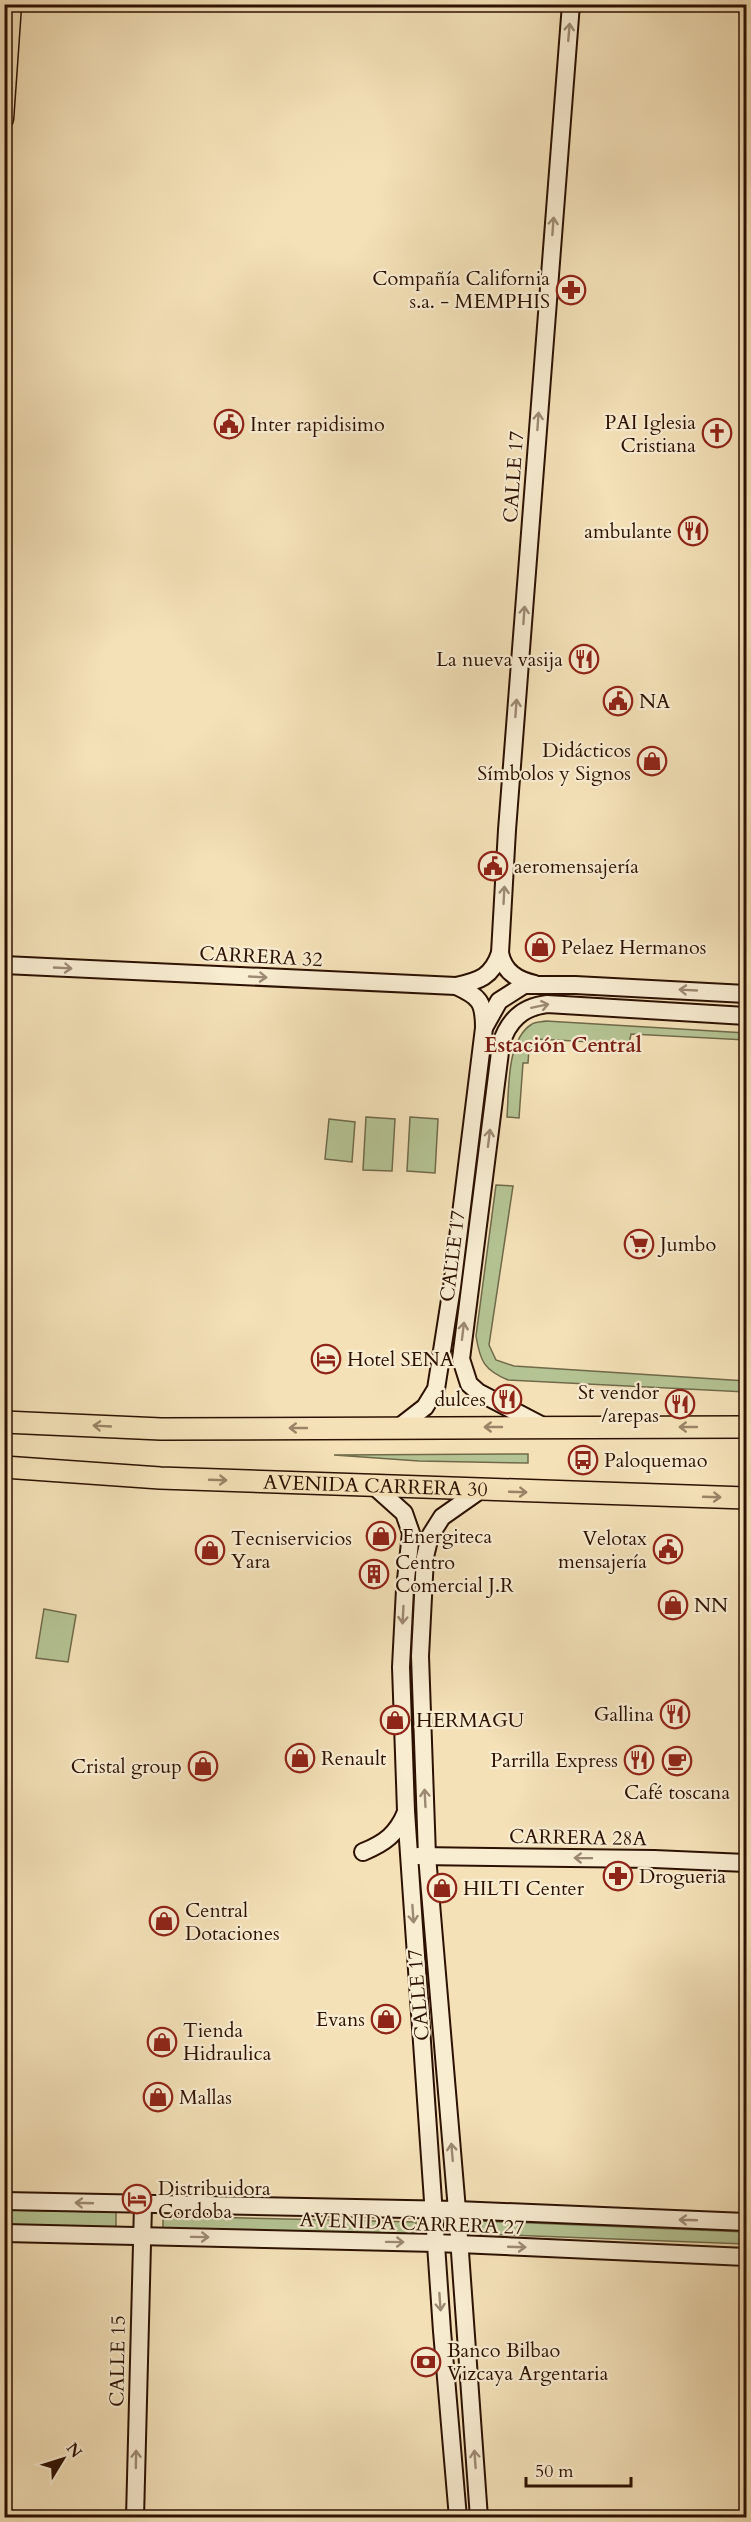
<svg xmlns="http://www.w3.org/2000/svg" width="751" height="2522" viewBox="0 0 751 2522" font-family="Cardo,serif">
  <rect width="100%" height="100%" fill="#f4e1b8"/>
  <filter id="stains"><feTurbulence type="fractalNoise" baseFrequency=".00333" numOctaves="4"/><feColorMatrix values="0 0 0 0 .2 0 0 0 0 .09 0 0 0 0 .02 0 0 0 .5 -.17"/></filter>
  <radialGradient id="worn" r=".72"><stop offset=".6" stop-color="#630" stop-opacity="0"/><stop offset="1" stop-color="#630" stop-opacity=".3"/></radialGradient>
  <g fill="#b5c494" stroke="#706a4a" stroke-width="1.5">
    <path d="M546 1021 746 1033V1040L631 1034 629 1044 537 1039 536 1048H529L528 1063H523L519 1118 507 1117C509 1091 506 1040 532 1024 535 1022 542 1022 546 1021Z"/>
    <polygon points="366,1117 395,1119 392,1171 363,1170"/>
    <polygon points="410,1117 438,1119 435,1173 407,1171"/>
    <polygon points="329,1119 355,1122 352,1162 325,1159"/>
    <path d="M496 1185 513 1186 489 1345 496 1360 514 1366 746 1381V1392L508 1380C484 1370 480 1361 476 1336Z"/>
    <polygon points="528,1454 528,1463 419,1461 334,1455"/>
    <polygon points="44,1609 76,1615 68,1662 36,1658"/>
    <polygon points="5,2210 116,2212 116,2227 5,2225"/>
    <polygon points="163,2216 416,2222 416,2235 163,2229"/>
    <polygon points="482,2221 746,2232 746,2244 481,2234"/>
  </g>
  <g fill="none" stroke-linecap="round" stroke-linejoin="round">
    <g stroke="#2c1101" stroke-width="20">
      <g id="secondary">
        <path d="M500 953C504 972 517 980 535 984"/>
        <path d="M4 965 456 986C479 981 492 977 500 953L507 830 571 4"/>
        <polyline points="485,1026 499,1001 524,985 575,985 746,994"/>
        <path d="M545 1427 478 1392 469 1384 461 1359 501 1044C508 1021 522 1007 547 1004L746 1016"/>
        <path d="M398 1428 425 1407 436 1389 452 1287 484 1028C484 1002 480 997 456 986"/>
        <polyline points="375,1487 404,1513 411,1533 405,1589 401,1667 406,1811 442,2331 458,2518"/>
        <polyline points="479,1491 442,1517 430,1536 425,1557 420,1656 427,1856 457,2210 479,2518"/>
        <path d="M363 1852C385 1843 397 1834 406 1812"/>
        <polyline points="418,1856 654,1859 746,1863"/>
        <polyline points="4,2201 457,2210 746,2222"/>
        <polyline points="4,2233 436,2243 746,2257"/>
        <polyline points="135,2518 143,2205"/>
      </g>
    </g>
    <g stroke="#2c1101" stroke-width="21">
      <polyline id="primary" points="4,119 12,4"/>
    </g>
    <g stroke="#2c1101" stroke-width="24">
      <g id="highway">
        <polyline points="4,1422 161,1429 746,1427"/>
        <path id="s1" d="M4 1467 160 1478 746 1498"/>
      </g>
    </g>
    <use href="#secondary" stroke="#f8ecd1" stroke-width="16"/>
    <use href="#primary" stroke="#f4e1b8" stroke-width="18"/>
    <use href="#highway" stroke="#f4e1b8" stroke-width="21"/>
  </g>
  <defs><path id="oneway-shaft" d="M-6 0H5M1.5-3L5.5 0L1.5 3" fill="none" stroke-width="1.6" stroke-linecap="round" stroke-linejoin="round" transform="scale(1.5)"/></defs>
  <g stroke="#9c8973">
    <use href="#oneway-shaft" transform="translate(569 32) rotate(-85)"/>
    <use href="#oneway-shaft" transform="translate(553 226) rotate(-86)"/>
    <use href="#oneway-shaft" transform="translate(538 421) rotate(-86)"/>
    <use href="#oneway-shaft" transform="translate(524 615) rotate(-86)"/>
    <use href="#oneway-shaft" transform="translate(516 708) rotate(-86)"/>
    <use href="#oneway-shaft" transform="translate(504 895) rotate(-87)"/>
    <use href="#oneway-shaft" transform="translate(63 968) rotate(3)"/>
    <use href="#oneway-shaft" transform="translate(258 977) rotate(3)"/>
    <use href="#oneway-shaft" transform="translate(688 990) rotate(-177)"/>
    <use href="#oneway-shaft" transform="translate(540 1006) rotate(-12)"/>
    <use href="#oneway-shaft" transform="translate(489 1138) rotate(-83)"/>
    <use href="#oneway-shaft" transform="translate(463 1331) rotate(-83)"/>
    <use href="#oneway-shaft" transform="translate(403 1615) rotate(93)"/>
    <use href="#oneway-shaft" transform="translate(425 1798) rotate(-93)"/>
    <use href="#oneway-shaft" transform="translate(583 1858) rotate(-179)"/>
    <use href="#oneway-shaft" transform="translate(413 1914) rotate(86)"/>
    <use href="#oneway-shaft" transform="translate(452 2152) rotate(-95)"/>
    <use href="#oneway-shaft" transform="translate(84 2203) rotate(-178)"/>
    <use href="#oneway-shaft" transform="translate(688 2220) rotate(-178)"/>
    <use href="#oneway-shaft" transform="translate(200 2237) rotate(1)"/>
    <use href="#oneway-shaft" transform="translate(395 2242) rotate(1)"/>
    <use href="#oneway-shaft" transform="translate(517 2247) rotate(2)"/>
    <use href="#oneway-shaft" transform="translate(440 2302) rotate(86)"/>
    <use href="#oneway-shaft" transform="translate(136 2459) rotate(-89)"/>
    <use href="#oneway-shaft" transform="translate(475 2459) rotate(-94)"/>
  </g>
  <g stroke="#9a8366">
    <use href="#oneway-shaft" transform="translate(102 1426) rotate(-177)"/>
    <use href="#oneway-shaft" transform="translate(493 1427) rotate(180)"/>
    <use href="#oneway-shaft" transform="translate(688 1427) rotate(-180)"/>
    <use href="#oneway-shaft" transform="translate(298 1428) rotate(180)"/>
    <use href="#oneway-shaft" transform="translate(218 1480) rotate(2)"/>
    <use href="#oneway-shaft" transform="translate(518 1492) rotate(2)"/>
    <use href="#oneway-shaft" transform="translate(712 1497) rotate(2)"/>
  </g>
  <defs>
    <g id="pharmacy-ring" transform="scale(1.5)"><circle r="9.5" fill="#f8ecd1" stroke="#8f2418" stroke-width="1.5"/><path d="M-2-6h4v4h4v4h-4v4h-4v-4h-4v-4h4Z" fill="#8f2418"/></g>
    <g id="civic-ring" transform="scale(1.5)"><circle r="9.5" fill="#f8ecd1" stroke="#8f2418" stroke-width="1.5"/><path d="M-.6-6.5H3V-4.5H.6V-3L4-1V1h2V6H-6V1h2V-1L-.6-3ZM-1.2 2.5V6h2.4V2.5Z" fill="#8f2418"/></g>
    <g id="church-ring" transform="scale(1.5)"><circle r="9.5" fill="#f8ecd1" stroke="#8f2418" stroke-width="1.5"/><path d="M-1.2-6h2.4v3.5h3.3v2.4h-3.3V6h-2.4V-.1h-3.3v-2.4h3.3Z" fill="#8f2418"/></g>
    <g id="restaurant-ring" transform="scale(1.5)"><circle r="9.5" fill="#f8ecd1" stroke="#8f2418" stroke-width="1.5"/><path d="M-5-6h1v4h1v-4h1v4h1v-4h1v5L-1.5 .5V6h-2V.5L-5-1ZM5-6V6H3V1.5H1.5Q1.5-4 5-6Z" fill="#8f2418"/></g>
    <g id="shop-ring" transform="scale(1.5)"><circle r="9.5" fill="#f8ecd1" stroke="#8f2418" stroke-width="1.5"/><path d="M-5-2.5h2.3a2.7 3.5 0 0 1 5.4 0H5L5.5 6h-11ZM-1.5-2.5h3a1.5 2.3 0 0 0-3 0Z" fill="#8f2418"/></g>
    <g id="supermarket-ring" transform="scale(1.5)"><circle r="9.5" fill="#f8ecd1" stroke="#8f2418" stroke-width="1.5"/><path d="M-6-5.5h2.5l.6 2H6L4.5 2H-2.5L-4.4-4H-6ZM-1.5 3.2a1.3 1.3 0 1 0 .1 0ZM3 3.2a1.3 1.3 0 1 0 .1 0Z" fill="#8f2418"/></g>
    <g id="hotel-ring" transform="scale(1.5)"><circle r="9.5" fill="#f8ecd1" stroke="#8f2418" stroke-width="1.5"/><path d="M-6-4.5h1.5V1H6V5H4.5V3h-9V5H-6ZM-4 0a1.8 1.8 0 1 1 3.6 0ZM.5 0V-2.5h3Q6-2.5 6 0Z" fill="#8f2418"/></g>
    <g id="bus-ring" transform="scale(1.5)"><circle r="9.5" fill="#f8ecd1" stroke="#8f2418" stroke-width="1.5"/><path d="M-5-6H5V4H4V6H2V4H-2V6H-4V4H-5ZM-3.5-4V0h7V-4ZM-3.5 1.2v1.5H-2V1.2ZM2 1.2v1.5H3.5V1.2Z" fill="#8f2418"/></g>
    <g id="building-ring" transform="scale(1.5)"><circle r="9.5" fill="#f8ecd1" stroke="#8f2418" stroke-width="1.5"/><path d="M-4-6H4V6H1V3H-1V6H-4ZM-2.5-4.3h1.7v1.8h-1.7ZM.8-4.3h1.7v1.8H.8ZM-2.5-1h1.7V.8h-1.7ZM.8-1h1.7V.8H.8Z" fill="#8f2418"/></g>
    <g id="cafe-ring" transform="scale(1.5)"><circle r="9.5" fill="#f8ecd1" stroke="#8f2418" stroke-width="1.5"/><path d="M-5.5-4.5H6V0H3Q3 3.5 0 3.5H-2.5Q-5.5 3.5-5.5 0ZM3-3.2v2h1.7v-2ZM-6 4.5H4V6H-6Z" fill="#8f2418"/></g>
    <g id="bank-ring" transform="scale(1.5)"><circle r="9.5" fill="#f8ecd1" stroke="#8f2418" stroke-width="1.5"/><path d="M-6-4H6V4H-6ZM0-2.3a2.3 2.3 0 1 0 0 4.6a2.3 2.3 0 1 0 0-4.6Z" fill="#8f2418"/></g>
  </defs>
  <g fill-rule="evenodd">
    <use href="#pharmacy-ring" x="571" y="290"/>
    <use href="#civic-ring" x="229" y="424"/>
    <use href="#church-ring" x="717" y="433"/>
    <use href="#restaurant-ring" x="693" y="531"/>
    <use href="#restaurant-ring" x="584" y="659"/>
    <use href="#civic-ring" x="618" y="701"/>
    <use href="#shop-ring" x="652" y="761"/>
    <use href="#civic-ring" x="493" y="866"/>
    <use href="#shop-ring" x="540" y="947"/>
    <use href="#supermarket-ring" x="639" y="1244"/>
    <use href="#hotel-ring" x="326" y="1359"/>
    <use href="#restaurant-ring" x="507" y="1399"/>
    <use href="#restaurant-ring" x="680" y="1404"/>
    <use href="#bus-ring" x="583" y="1460"/>
    <use href="#shop-ring" x="381" y="1536"/>
    <use href="#civic-ring" x="668" y="1549"/>
    <use href="#shop-ring" x="210" y="1550"/>
    <use href="#building-ring" x="374" y="1574"/>
    <use href="#shop-ring" x="673" y="1605"/>
    <use href="#restaurant-ring" x="675" y="1714"/>
    <use href="#shop-ring" x="395" y="1720"/>
    <use href="#shop-ring" x="300" y="1758"/>
    <use href="#restaurant-ring" x="639" y="1760"/>
    <use href="#cafe-ring" x="677" y="1761"/>
    <use href="#shop-ring" x="203" y="1766"/>
    <use href="#pharmacy-ring" x="618" y="1876"/>
    <use href="#shop-ring" x="442" y="1888"/>
    <use href="#shop-ring" x="164" y="1921"/>
    <use href="#shop-ring" x="386" y="2019"/>
    <use href="#shop-ring" x="162" y="2042"/>
    <use href="#shop-ring" x="158" y="2097"/>
    <use href="#hotel-ring" x="137" y="2199"/>
    <use href="#bank-ring" x="426" y="2362"/>
  </g>
  <g text-anchor="middle" stroke-width="4.5" stroke-linejoin="round" paint-order="stroke">
    <g font-size="20" fill="#2c1101" stroke="#f8ecd1" text-anchor="start">
      <text x="550" y="285" text-anchor="end">Compañía California<tspan x="550" dy="23">s.a. - MEMPHIS</tspan></text>
      <text x="696" y="429" text-anchor="end">PAI Iglesia<tspan x="696" dy="23">Cristiana</tspan></text>
      <text x="250" y="431">Inter rapidisimo</text>
      <text x="672" y="538" text-anchor="end">ambulante</text>
      <text x="563" y="666" text-anchor="end">La nueva vasija</text>
      <text x="639" y="708">NA</text>
      <text x="631" y="757" text-anchor="end">Didácticos<tspan x="631" dy="23">Símbolos y Signos</tspan></text>
      <text x="514" y="873">aeromensajería</text>
      <text x="561" y="954">Pelaez Hermanos</text>
      <text x="660" y="1251">Jumbo</text>
      <text x="347" y="1366">Hotel SENA</text>
      <text x="659" y="1399" text-anchor="end">St vendor<tspan x="659" dy="23">/arepas</tspan></text>
      <text x="486" y="1406" text-anchor="end">dulces</text>
      <text x="604" y="1467">Paloquemao</text>
      <text x="402" y="1543">Energiteca</text>
      <text x="231" y="1545">Tecniservicios<tspan x="231" dy="23">Yara</tspan></text>
      <text x="647" y="1545" text-anchor="end">Velotax<tspan x="647" dy="23">mensajería</tspan></text>
      <text x="395" y="1569">Centro<tspan x="395" dy="23">Comercial J.R</tspan></text>
      <text x="694" y="1612">NN</text>
      <text x="654" y="1721" text-anchor="end">Gallina</text>
      <text x="416" y="1727">HERMAGU</text>
      <text x="321" y="1765">Renault</text>
      <text x="618" y="1767" text-anchor="end">Parrilla Express</text>
      <text x="182" y="1773" text-anchor="end">Cristal group</text>
      <text x="677" y="1799" text-anchor="middle">Café toscana</text>
      <text x="639" y="1883">Drogueria</text>
      <text x="463" y="1895">HILTI Center</text>
      <text x="185" y="1917">Central<tspan x="185" dy="23">Dotaciones</tspan></text>
      <text x="365" y="2026" text-anchor="end">Evans</text>
      <text x="183" y="2037">Tienda<tspan x="183" dy="23">Hidraulica</tspan></text>
      <text x="179" y="2104">Mallas</text>
      <text x="158" y="2195">Distribuidora<tspan x="158" dy="23">Cordoba</tspan></text>
      <text x="447" y="2357">Banco Bilbao<tspan x="447" dy="23">Vizcaya Argentaria</tspan></text>
    </g>
    <g font-size="20" fill="#2c1101" stroke="#f8ecd1">
      <text transform="translate(513 477) rotate(-86)" y="7">CALLE 17</text>
      <text transform="translate(261 956) rotate(3)" y="7">CARRERA 32</text>
      <text transform="translate(452 1256) rotate(-83)" y="7">CALLE 17</text>
      <text dy="7" stroke="none"><textPath href="#s1" startOffset="372">AVENIDA CARRERA 30</textPath></text>
      <text transform="translate(578 1837) rotate(1)" y="7">CARRERA 28A</text>
      <text transform="translate(418 1995) rotate(-95)" y="7">CALLE 17</text>
      <text transform="translate(412 2223) rotate(2)" y="7">AVENIDA CARRERA 27</text>
      <text transform="translate(117 2361) rotate(-89)" y="7">CALLE 15</text>
    </g>
    <g font-size="21" font-weight="bold" fill="#7a1f14" stroke="#f8ecd1">
      <text x="563" y="1052">Estación Central</text>
    </g>
  </g>
  <rect width="751" height="2522" fill="none" stroke="#f4e1b8" stroke-width="24"/>
  <rect x="6" y="6" width="739" height="2510" fill="none" stroke="#2c1101" stroke-width="3"/>
  <rect x="12" y="12" width="727" height="2498" fill="none" stroke="#2c1101" stroke-width="1.5"/>
  <g transform="translate(63 2459) rotate(52)" stroke="#f8ecd1" stroke-width="4.5" paint-order="stroke">
  <path d="M0-4.5L10 22L0 15L-10 22Z" fill="#2c1101"/>
  <text y="-9" font-size="16" font-weight="bold" text-anchor="middle" fill="#2c1101">N</text>
  </g>
  <path d="M526 2477v9h105v-9" fill="none" stroke="#2c1101" stroke-width="3"/>
  <text x="535" y="2477" font-size="18" fill="#2c1101" stroke="#f8ecd1" stroke-width="4.5" paint-order="stroke">50 m</text>
  <rect width="100%" height="100%" filter="url(#stains)"/>
  <rect width="100%" height="100%" fill="url(#worn)"/>
</svg>
